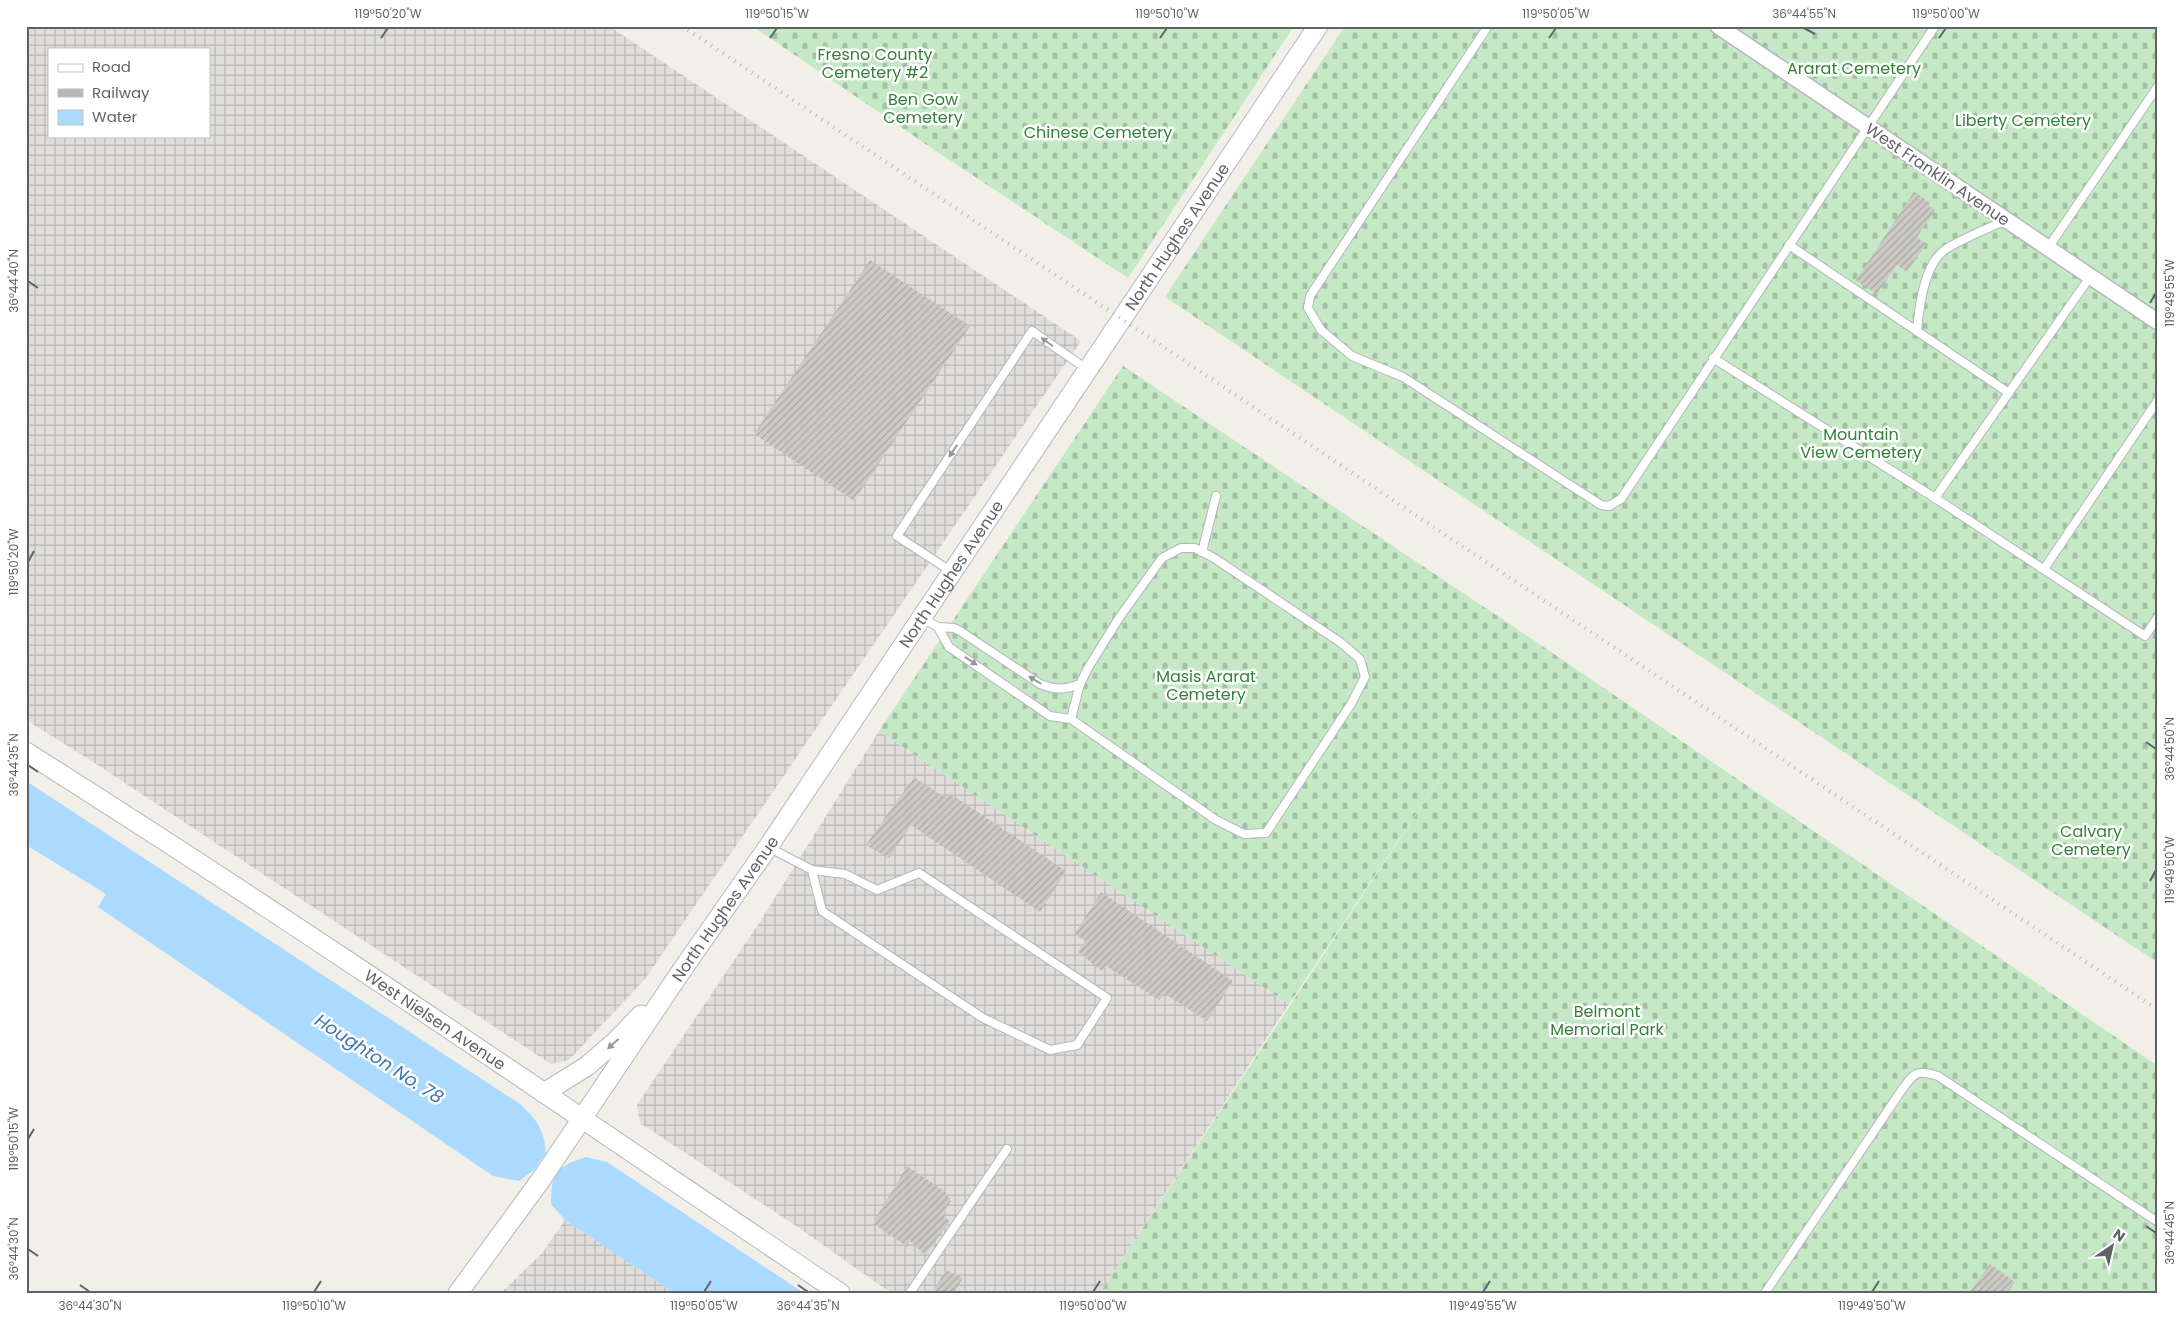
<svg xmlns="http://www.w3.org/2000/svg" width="2184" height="1319" viewBox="0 0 2184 1319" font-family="Poppins,sans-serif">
  <defs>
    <pattern id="industrial-grid" width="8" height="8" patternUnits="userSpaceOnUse" patternTransform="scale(1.25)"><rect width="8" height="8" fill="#e0deda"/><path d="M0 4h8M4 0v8" fill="none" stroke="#b9b8b5"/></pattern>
    <pattern id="cemetery-stones" width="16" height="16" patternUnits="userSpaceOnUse" patternTransform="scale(1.25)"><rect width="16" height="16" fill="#c5e8c5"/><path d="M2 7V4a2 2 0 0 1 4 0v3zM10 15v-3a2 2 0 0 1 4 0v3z" fill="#a3c0a4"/></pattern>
    <pattern id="building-hatch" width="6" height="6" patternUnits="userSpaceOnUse" patternTransform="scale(1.25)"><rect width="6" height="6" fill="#cccac5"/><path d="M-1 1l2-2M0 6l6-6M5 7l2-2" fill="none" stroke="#a9a8a4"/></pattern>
  </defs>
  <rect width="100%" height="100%" fill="#f1efe8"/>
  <g fill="url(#industrial-grid)" fill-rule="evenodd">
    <path d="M26 26H609L1081 341 645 979 569 1060 551 1064 90 760 26 720ZM49 49H209V136H49Z"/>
    <polygon points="879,731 1289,1004 1100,1293 891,1293 799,1228 640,1123 637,1105 761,920"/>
    <polygon points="565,1220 674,1293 501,1293 543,1252"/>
  </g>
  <g fill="url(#cemetery-stones)">
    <polygon points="752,26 1294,26 1128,278 930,147"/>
    <polygon points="1345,26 2158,26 2158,963 1165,297"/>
    <polygon points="1123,366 1532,639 2158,1066 2158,1293 1100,1293 1468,736 1289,1004 879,731"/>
  </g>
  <g fill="#aadaff">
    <path d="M26 781 520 1104C537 1120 544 1129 546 1153L534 1170 519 1181 493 1176 98 907 106 894 26 845Z"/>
    <path d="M586 1157 607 1162 804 1293H674L565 1220 551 1204C551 1172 556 1167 586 1157Z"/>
  </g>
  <g fill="url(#building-hatch)">
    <polygon points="1914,192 1930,203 1929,206 1935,210 1917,237 1926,244 1907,272 1897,265 1877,294 1856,280"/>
    <polygon points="870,260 970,326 854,501 754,434"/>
    <polygon points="914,777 946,798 949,793 1066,871 1040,912 911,825 889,858 866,845"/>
    <polygon points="1101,892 1233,981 1207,1021 1165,994 1159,1000 1106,966 1102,971 1078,952 1085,941 1075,934"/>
    <polygon points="907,1166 944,1191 951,1201 942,1215 950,1221 925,1255 910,1241 907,1247 873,1223"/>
    <polygon points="1990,1264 2015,1282 2008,1293 1969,1293"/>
    <polygon points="946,1270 963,1278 954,1293 932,1293"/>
  </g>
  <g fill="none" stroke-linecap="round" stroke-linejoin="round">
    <g stroke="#b5b8bc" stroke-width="10">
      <g id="service">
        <polyline points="1488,26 1310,296 1308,308 1321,330 1352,356 1403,377 1601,505 1609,506 1621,499 1935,26"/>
        <polyline points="1789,245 2009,393"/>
        <polyline points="2048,248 2158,86"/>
        <path d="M1917 331C1919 307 1924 263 1946 249 1965 237 1987 229 2006 220"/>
        <polyline points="1713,358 1935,498 2145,636 2158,617"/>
        <polyline points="1935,498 2090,277"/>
        <polyline points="1202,552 1216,496"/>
        <polyline points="2044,569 2158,400"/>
        <polyline points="952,572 897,536 1032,331 1088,370"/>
        <path d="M922 618 938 627 954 628 960 631 1040 684C1055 690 1065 690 1080 684"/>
        <polyline points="938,627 949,647 1050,716 1071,719 1216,820 1244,834 1266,833 1351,704 1365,677 1360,659 1340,642 1214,558 1195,548 1181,548 1162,558 1119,618 1088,668 1080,684 1071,719"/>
        <polyline points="768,847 812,870 845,874 877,890 919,873 1107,998 1077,1045 1050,1050 983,1018 822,911 812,870"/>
        <polyline points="910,1293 1007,1149"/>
        <path d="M1765 1293 1901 1091C1914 1073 1916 1069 1938 1076L2158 1222"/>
      </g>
    </g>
    <g stroke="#b5b8bc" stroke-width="18">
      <polyline id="minor" points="1718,26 2158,322"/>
    </g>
    <g stroke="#b5b8bc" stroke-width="21">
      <g id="tertiary">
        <path id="s1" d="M26 752C302 926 570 1111 840 1293"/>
        <polyline points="544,1093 587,1066 615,1042 641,1015"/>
        <path id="s2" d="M458 1293 540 1181 682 970 768 847 1318 26"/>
      </g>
    </g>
    <use href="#service" stroke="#fff" stroke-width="8"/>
    <use href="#minor" stroke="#fff" stroke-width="15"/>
    <use href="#tertiary" stroke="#fff" stroke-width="19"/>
    <polyline stroke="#b6b7b8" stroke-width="4" stroke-dasharray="1 6" stroke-linecap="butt" points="682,26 2158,1010"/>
  </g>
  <defs><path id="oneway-solid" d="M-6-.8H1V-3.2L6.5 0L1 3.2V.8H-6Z" transform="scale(1.25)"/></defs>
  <g fill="#979a9d">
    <use href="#oneway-solid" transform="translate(1047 342) rotate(-145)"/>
    <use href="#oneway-solid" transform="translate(953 451) rotate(124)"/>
    <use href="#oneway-solid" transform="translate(971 661) rotate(34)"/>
    <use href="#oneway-solid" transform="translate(1035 680) rotate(-148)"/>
    <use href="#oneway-solid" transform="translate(613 1044) rotate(138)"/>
  </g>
  <path fill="none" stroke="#5f6368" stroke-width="2" d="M1804 28 1815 34M381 38 388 28M770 38 777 28M1160 38 1167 28M1549 38 1556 28M1939 38 1946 28M28 281 38 288M2150 303 2156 293M28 562 34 551M2146 742 2156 749M28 765 38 772M2150 881 2156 870M28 1139 34 1129M2146 1226 2156 1233M28 1249 38 1256M80 1285 90 1292M798 1285 808 1292M314 1292 321 1281M704 1292 711 1281M1093 1292 1100 1281M1483 1292 1490 1281M1872 1292 1879 1281"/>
  <g text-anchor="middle" stroke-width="5" stroke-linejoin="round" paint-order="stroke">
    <g font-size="16" fill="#348238" stroke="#fff">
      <text x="875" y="60">Fresno County<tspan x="875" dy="18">Cemetery #2</tspan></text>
      <text x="1854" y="74">Ararat Cemetery</text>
      <text x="923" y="105">Ben Gow<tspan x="923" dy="18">Cemetery</tspan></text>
      <text x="2023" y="126">Liberty Cemetery</text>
      <text x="1098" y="138">Chinese Cemetery</text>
      <text x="1861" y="440">Mountain<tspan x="1861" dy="18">View Cemetery</tspan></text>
      <text x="1206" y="682">Masis Ararat<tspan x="1206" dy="18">Cemetery</tspan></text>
      <text x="2091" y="837">Calvary<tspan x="2091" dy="18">Cemetery</tspan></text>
      <text x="1607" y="1017">Belmont<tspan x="1607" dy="18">Memorial Park</tspan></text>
    </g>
    <g font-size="16" fill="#5f6368" stroke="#fff">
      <text transform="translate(1938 174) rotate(34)" y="6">West Franklin Avenue</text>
      <text dy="6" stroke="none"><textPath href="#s2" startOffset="1278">North Hughes Avenue</textPath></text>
      <text dy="6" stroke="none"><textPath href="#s2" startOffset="872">North Hughes Avenue</textPath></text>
      <text dy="6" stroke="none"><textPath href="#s2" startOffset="468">North Hughes Avenue</textPath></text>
      <text dy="6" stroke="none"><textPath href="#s1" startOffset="489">West Nielsen Avenue</textPath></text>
    </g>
    <g font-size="18" font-style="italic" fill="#4174aa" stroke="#fff">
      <text transform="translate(379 1059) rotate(33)" y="6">Houghton No. 78</text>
    </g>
  </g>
  <rect width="2184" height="1319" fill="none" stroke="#ffffff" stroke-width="55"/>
  <rect x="48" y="48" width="162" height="90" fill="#ffffff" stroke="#bfc1c3"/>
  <rect x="58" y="64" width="25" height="8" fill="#ffffff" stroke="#bfc1c3"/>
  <text x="92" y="72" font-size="15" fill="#5f6368">Road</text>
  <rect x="58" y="89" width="25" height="8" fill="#b6b7b8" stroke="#bfc1c3"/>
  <text x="92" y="98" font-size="15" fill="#5f6368">Railway</text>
  <rect x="58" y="110" width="25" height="15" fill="#aadaff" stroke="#bfc1c3"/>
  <text x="92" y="122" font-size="15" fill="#5f6368">Water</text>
  <g transform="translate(2112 1246) rotate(34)" stroke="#ffffff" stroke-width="4" paint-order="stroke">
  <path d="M0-4L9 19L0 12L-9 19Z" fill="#5f6368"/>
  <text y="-8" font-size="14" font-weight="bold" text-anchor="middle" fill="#5f6368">N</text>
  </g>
  <rect x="28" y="28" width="2128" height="1264" fill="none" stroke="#5f6368" stroke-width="2"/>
  <g font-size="12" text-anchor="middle" fill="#5f6368">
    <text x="388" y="18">119°50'20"W</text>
    <text x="777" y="18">119°50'15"W</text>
    <text x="1167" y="18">119°50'10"W</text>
    <text x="1556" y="18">119°50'05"W</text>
    <text x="1804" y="18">36°44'55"N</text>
    <text x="1946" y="18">119°50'00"W</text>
    <text transform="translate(14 281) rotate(-90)" y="4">36°44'40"N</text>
    <text transform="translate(2170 293) rotate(-90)" y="4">119°49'55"W</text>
    <text transform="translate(14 562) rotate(-90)" y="4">119°50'20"W</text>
    <text transform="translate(2170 749) rotate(-90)" y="4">36°44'50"N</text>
    <text transform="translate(14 765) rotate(-90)" y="4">36°44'35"N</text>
    <text transform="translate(2170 870) rotate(-90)" y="4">119°49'50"W</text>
    <text transform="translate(14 1139) rotate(-90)" y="4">119°50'15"W</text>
    <text transform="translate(2170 1233) rotate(-90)" y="4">36°44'45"N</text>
    <text transform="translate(14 1249) rotate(-90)" y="4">36°44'30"N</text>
    <text x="90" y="1310">36°44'30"N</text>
    <text x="314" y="1310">119°50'10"W</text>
    <text x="704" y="1310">119°50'05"W</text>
    <text x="808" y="1310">36°44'35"N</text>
    <text x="1093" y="1310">119°50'00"W</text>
    <text x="1483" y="1310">119°49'55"W</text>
    <text x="1872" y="1310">119°49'50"W</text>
  </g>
</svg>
